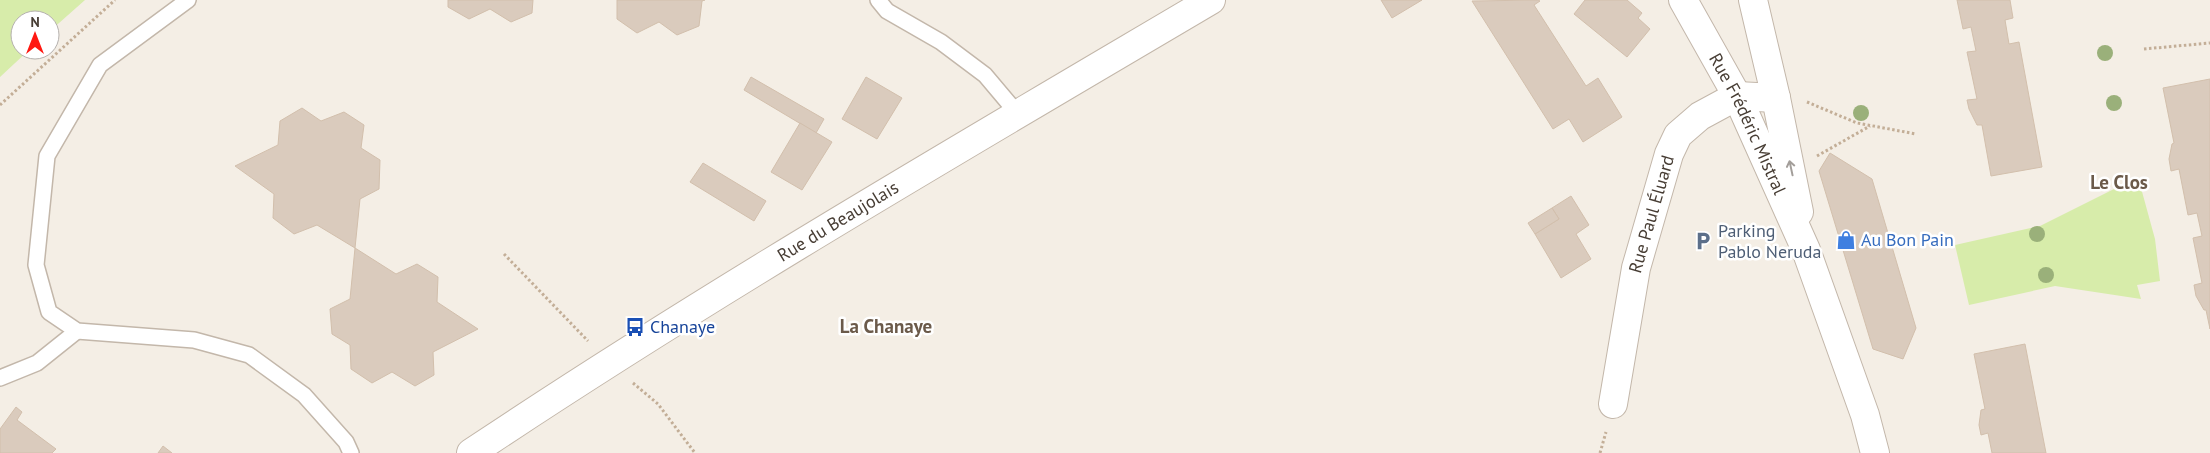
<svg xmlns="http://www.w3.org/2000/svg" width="2210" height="453" viewBox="0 0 2210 453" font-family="'PT Sans',sans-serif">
  <rect width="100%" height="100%" fill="#f4eee5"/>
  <g fill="#d7ecaa">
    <polygon points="0,0 85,0 50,31 50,20 20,20 20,50 29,50 0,77"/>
    <polygon points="2138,177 2155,239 2160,281 2137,285 2141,299 2055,286 1969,305 1955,245 2040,226"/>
  </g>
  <g fill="#dacbbd" stroke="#d2bfac">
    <polygon points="448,0 533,0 532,13 511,22 490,9 469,19 448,7"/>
    <polygon points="617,0 705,0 702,1 699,26 677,35 659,22 637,33 617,19"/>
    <polygon points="1381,0 1422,0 1392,18"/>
    <polygon points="1538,0 1540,1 1534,5 1586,86 1598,78 1622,117 1583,142 1569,119 1553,129 1472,1"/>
    <polygon points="1585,0 1627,0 1642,13 1638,18 1650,29 1627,57 1574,14"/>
    <polygon points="1957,0 2010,0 2013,18 2005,20 2009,44 2019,42 2042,167 1991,176 1982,125 1977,125 1969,109 1967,100 1977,99 1967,52 1976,51 1971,27 1963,29"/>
    <polygon points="751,77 824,119 816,133 744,90"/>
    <polygon points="866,77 902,98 877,139 842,119"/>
    <polygon points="2210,79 2210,329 2206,310 2204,310 2196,296 2194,285 2202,283 2193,238 2202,236 2197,213 2188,215 2179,169 2171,171 2169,159 2172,144 2174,143 2163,88"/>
    <polygon points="302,108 321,121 344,112 364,125 361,148 380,160 379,189 360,199 355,248 317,225 294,234 273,218 274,194 235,166 278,145 280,121"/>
    <polygon points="800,123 832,142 802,190 771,172"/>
    <polygon points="1830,153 1872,179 1916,328 1903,359 1873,349 1819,171"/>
    <polygon points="703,163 766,201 754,221 690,182"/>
    <polygon points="1571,196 1589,225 1576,234 1591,259 1561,278 1535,234 1559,219 1552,208"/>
    <polygon points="1552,208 1559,219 1535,234 1528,223"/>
    <polygon points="355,248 396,274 417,264 438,277 437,302 478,329 433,352 434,375 415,386 392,372 372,383 351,369 350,345 332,334 330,309 350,299"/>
    <polygon points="2025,344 2046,453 1992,453 1988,433 1981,435 1979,425 1981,410 1985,409 1974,354"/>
    <polygon points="16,407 22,412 17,420 56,449 52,453 0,453 0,429"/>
    <polygon points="163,446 172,453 158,453"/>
  </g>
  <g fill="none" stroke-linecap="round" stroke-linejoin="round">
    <g stroke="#c3b7aa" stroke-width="18">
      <g id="service">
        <polyline points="188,0 100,65 47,156 36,265 49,312 77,331 194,340 249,355 304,395 346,442 351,453"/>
        <polyline points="878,0 887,11 941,42 985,75 1017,113"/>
        <polyline points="0,378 37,363 77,331"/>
      </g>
    </g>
    <g stroke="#c3b7aa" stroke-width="30">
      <g id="minor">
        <path id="s1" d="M1613 404 1636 268 1669 154 1678 135 1700 116 1737 96 1776 98"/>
        <path id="s2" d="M471 453C712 292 962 147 1211 0"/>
      </g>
    </g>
    <g stroke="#c3b7aa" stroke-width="30">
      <g id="tertiary">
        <path id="s3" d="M1683 0 1737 96 1806 250 1865 415 1875 453"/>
        <polyline points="1753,0 1776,98 1799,212"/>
      </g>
    </g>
    <g stroke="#c3ae97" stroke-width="3" stroke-dasharray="2.5 2.5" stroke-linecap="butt">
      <polyline points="2144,49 2210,43"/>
      <polyline points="1807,102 1857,123 1916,134"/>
      <polyline points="0,105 115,0"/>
      <polyline points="1817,156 1870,126"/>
      <polyline points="504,254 588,341"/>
      <polyline points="633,383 658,404 695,453"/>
      <polyline points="1600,453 1606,432"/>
    </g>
    <use href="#service" stroke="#fff" stroke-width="15"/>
    <use href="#minor" stroke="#fff" stroke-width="28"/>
    <use href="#tertiary" stroke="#fff" stroke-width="28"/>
  </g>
  <g fill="#9ab07a">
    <circle cx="2105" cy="53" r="8"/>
    <circle cx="2114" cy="103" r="8"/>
    <circle cx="1861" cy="113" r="8"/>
    <circle cx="2037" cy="234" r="8"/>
    <circle cx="2046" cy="275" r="8"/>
  </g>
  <defs><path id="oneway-shaft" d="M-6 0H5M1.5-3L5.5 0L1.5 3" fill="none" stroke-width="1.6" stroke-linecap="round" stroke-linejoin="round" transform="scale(1.25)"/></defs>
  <use stroke="#a39e9a" href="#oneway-shaft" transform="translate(1791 168) rotate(-102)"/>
  <defs>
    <g id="shop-bare" transform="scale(1.5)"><path d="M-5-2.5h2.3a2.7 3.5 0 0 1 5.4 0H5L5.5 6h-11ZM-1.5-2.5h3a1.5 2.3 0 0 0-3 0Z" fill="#3f7fe0" stroke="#fff" stroke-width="2.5" paint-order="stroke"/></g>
    <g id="parking-bare" transform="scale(1.5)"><path d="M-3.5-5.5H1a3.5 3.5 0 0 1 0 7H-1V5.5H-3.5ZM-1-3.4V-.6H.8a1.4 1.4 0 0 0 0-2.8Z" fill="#5c6f8a" stroke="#fff" stroke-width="2.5" paint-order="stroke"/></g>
    <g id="bus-bare" transform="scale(1.5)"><path d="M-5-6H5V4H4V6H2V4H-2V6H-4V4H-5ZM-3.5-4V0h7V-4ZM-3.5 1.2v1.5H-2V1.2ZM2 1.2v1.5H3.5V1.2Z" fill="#1a4fb4" stroke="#fff" stroke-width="2.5" paint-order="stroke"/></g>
  </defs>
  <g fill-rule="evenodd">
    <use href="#shop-bare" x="1846" y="240"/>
    <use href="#parking-bare" x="1703" y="241"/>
    <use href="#bus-bare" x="635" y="327"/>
  </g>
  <g text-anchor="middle" stroke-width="5" stroke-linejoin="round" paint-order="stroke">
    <g font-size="18" fill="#473d34" stroke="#fff">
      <text dy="6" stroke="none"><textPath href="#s3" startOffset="140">Rue Frédéric Mistral</textPath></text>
      <text dy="6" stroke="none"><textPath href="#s1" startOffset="194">Rue Paul Éluard</textPath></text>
      <text dy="6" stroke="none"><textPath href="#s2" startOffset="434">Rue du Beaujolais</textPath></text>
    </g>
    <g font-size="18" fill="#4e5e75" stroke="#fff" text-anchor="start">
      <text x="1718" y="237">Parking<tspan x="1718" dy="21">Pablo Neruda</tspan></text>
    </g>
    <g font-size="18" fill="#366cbe" stroke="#fff" text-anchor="start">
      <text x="1861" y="246">Au Bon Pain</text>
    </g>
    <g font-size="18" fill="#164399" stroke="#fff" text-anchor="start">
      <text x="650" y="333">Chanaye</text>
    </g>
    <g font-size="19" font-weight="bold" fill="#6b5a4a" stroke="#fff">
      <text x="2119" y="189">Le Clos</text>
      <text x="886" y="333">La Chanaye</text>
    </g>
  </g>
  <g transform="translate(35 35)"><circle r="24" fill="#ffffff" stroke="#b5b1ae"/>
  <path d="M0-4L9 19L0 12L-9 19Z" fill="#ff1811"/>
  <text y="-8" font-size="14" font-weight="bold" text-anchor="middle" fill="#473d34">N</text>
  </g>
</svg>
